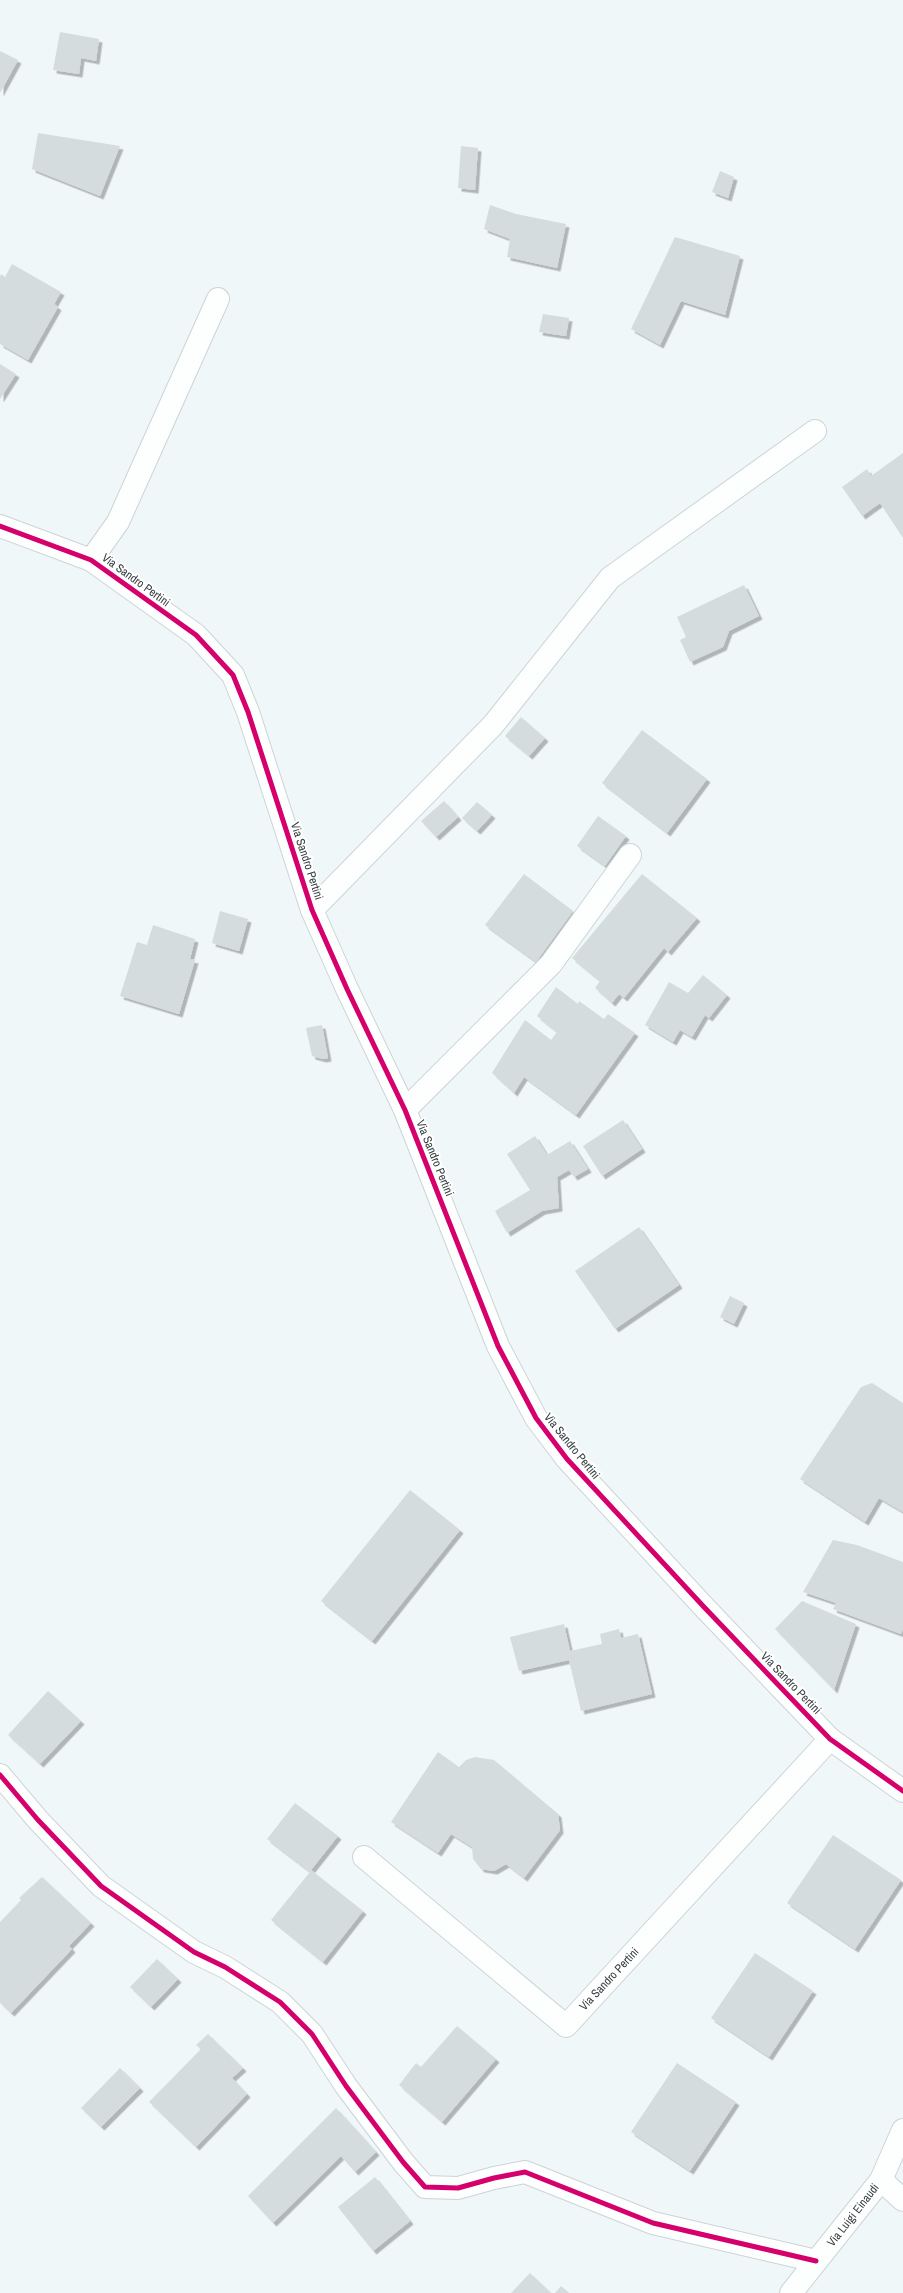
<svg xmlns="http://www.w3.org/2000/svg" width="903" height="2293" viewBox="0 0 903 2293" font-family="'Archivo Narrow',sans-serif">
  <defs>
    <filter id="shadow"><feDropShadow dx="3.5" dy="3.5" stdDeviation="0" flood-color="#0004"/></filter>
  </defs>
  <rect width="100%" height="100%" fill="#f0f7f9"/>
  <g fill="#d4dcde" filter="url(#shadow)">
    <polygon points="60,32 99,39 96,61 81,58 79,74 53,70"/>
    <polygon points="0,51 18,60 0,93"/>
    <polygon points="38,133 120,146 100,196 32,169"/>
    <polygon points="461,146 478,148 475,190 458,188"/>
    <polygon points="720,171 734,177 728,198 712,192"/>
    <polygon points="490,205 516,214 566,224 557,268 507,257 510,239 484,229"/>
    <polygon points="675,237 740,256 725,315 681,301 660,345 631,329"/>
    <polygon points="12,264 61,292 54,304 58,307 28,360 0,344 0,277 1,274 5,277"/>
    <polygon points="543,314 569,318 566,336 539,332"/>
    <polygon points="0,364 16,374 0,399"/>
    <polygon points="903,453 903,538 880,503 862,516 842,487 867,469 871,476"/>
    <polygon points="744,585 759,616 729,631 723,647 690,662 680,640 686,637 677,617"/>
    <polygon points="521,717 545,738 529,756 505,736"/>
    <polygon points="642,730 707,779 667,833 602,783"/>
    <polygon points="444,801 458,817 436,837 421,821"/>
    <polygon points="477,802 492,815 477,831 462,818"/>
    <polygon points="598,816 626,836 605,866 577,846"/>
    <polygon points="524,874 573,911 536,962 485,925"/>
    <polygon points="642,874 697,918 668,952 664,948 624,998 619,994 612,1003 595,988 600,981 572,958"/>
    <polygon points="220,911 248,919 239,951 212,943"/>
    <polygon points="153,925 195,939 190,959 195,960 179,1014 120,996 137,942 147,945"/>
    <polygon points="703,975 727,995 709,1018 705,1015 692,1037 680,1030 673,1042 645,1025 669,982 688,993"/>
    <polygon points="556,987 578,1004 579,1001 604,1019 608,1014 635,1033 576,1115 524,1077 514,1093 492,1073 525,1020 551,1040 557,1032 537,1016"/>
    <polygon points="322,1025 328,1058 323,1059 312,1056 306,1028"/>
    <polygon points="623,1120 642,1149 602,1176 583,1146"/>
    <polygon points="535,1136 547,1155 570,1141 588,1169 574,1177 569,1170 557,1177 559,1208 542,1211 507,1233 495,1211 530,1190 507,1154"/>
    <polygon points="639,1227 679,1285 615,1329 575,1271"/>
    <polygon points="730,1296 744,1303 734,1324 720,1317"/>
    <polygon points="872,1383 903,1403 903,1512 879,1498 865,1522 800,1479 861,1387"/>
    <polygon points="410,1490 460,1530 372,1641 321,1601"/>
    <polygon points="833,1540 857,1545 903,1562 903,1629 901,1634 833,1609 836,1603 803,1592"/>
    <polygon points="802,1601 856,1624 834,1690 775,1629"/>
    <polygon points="564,1624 570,1651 602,1644 600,1634 619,1629 621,1638 638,1634 652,1694 581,1711 569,1660 519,1671 510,1637"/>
    <polygon points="48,1691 81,1721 40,1764 8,1735"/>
    <polygon points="438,1752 459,1767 466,1760 475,1757 494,1760 558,1814 560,1830 524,1878 506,1864 494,1871 481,1869 473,1859 472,1847 451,1834 438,1853 391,1822"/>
    <polygon points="295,1803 338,1836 311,1870 363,1911 323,1962 271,1920 310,1872 267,1839"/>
    <polygon points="833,1835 901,1880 855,1949 787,1903"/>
    <polygon points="42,1877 91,1923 69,1946 72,1949 11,2013 0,2003 0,1922 21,1900 19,1898"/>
    <polygon points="755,1953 813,1991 769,2057 711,2018"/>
    <polygon points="157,1959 178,1979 151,2007 130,1987"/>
    <polygon points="457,2026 496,2059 442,2122 399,2085 416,2063 421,2067"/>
    <polygon points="208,2034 243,2068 232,2078 247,2094 196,2147 149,2102 201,2049 196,2045"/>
    <polygon points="677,2063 736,2102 690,2171 631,2132"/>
    <polygon points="120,2068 140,2088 101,2127 81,2108"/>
    <polygon points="336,2108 376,2152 355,2172 341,2156 273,2223 248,2196"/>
    <polygon points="375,2177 410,2221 373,2251 338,2207"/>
    <polygon points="530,2273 551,2293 511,2293"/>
    <polygon points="561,2286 569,2293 555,2293"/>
  </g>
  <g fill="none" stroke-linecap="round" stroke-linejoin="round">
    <g stroke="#cdd4d6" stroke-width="24">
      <g id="street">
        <polyline points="0,526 91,560 196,635 233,675 248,712 312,910 347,989 405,1110 498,1346 536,1418 567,1459 704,1607 830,1739 903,1791"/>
        <polyline points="91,560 118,522 218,299"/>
        <polyline points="312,910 493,725 610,578 815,431"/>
        <polyline points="405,1110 551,964 630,855"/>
        <polyline points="0,1775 38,1820 101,1886 194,1952 225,1967 280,2002 312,2034 346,2086 403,2162 425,2187 458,2188 494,2178 525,2172 653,2223 816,2261"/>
        <polyline points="364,1857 566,2026 830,1739"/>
        <polyline points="881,2180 903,2200"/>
        <polyline points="791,2293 881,2180 903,2130"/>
      </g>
    </g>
    <use href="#street" stroke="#fdfefe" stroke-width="22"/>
    <g stroke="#fff" stroke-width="8">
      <g id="cycleway">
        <polyline points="0,526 91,560 196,635 233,675 248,712 312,910 347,989 405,1110 498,1346 536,1418 567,1459 704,1607 830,1739 903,1791"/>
        <polyline points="0,1775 38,1820 101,1886 194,1952 225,1967 280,2002 312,2034 346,2086 403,2162 425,2187 458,2188 494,2178 525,2172 653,2223 816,2261"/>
      </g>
    </g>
    <use href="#cycleway" stroke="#d6006c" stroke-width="5"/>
  </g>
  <g text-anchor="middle" stroke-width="4" stroke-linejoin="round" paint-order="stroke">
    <g font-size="12" fill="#363f41" stroke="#fff">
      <text transform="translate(136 580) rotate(36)" y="4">Via Sandro Pertini</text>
      <text transform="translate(307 861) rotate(72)" y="4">Via Sandro Pertini</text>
      <text transform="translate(435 1158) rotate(68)" y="4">Via Sandro Pertini</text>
      <text transform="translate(572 1446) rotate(51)" y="4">Via Sandro Pertini</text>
      <text transform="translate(791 1683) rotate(46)" y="4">Via Sandro Pertini</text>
      <text transform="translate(609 1979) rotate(-47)" y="4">Via Sandro Pertini</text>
      <text transform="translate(853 2215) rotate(-52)" y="4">Via Luigi Einaudi</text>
    </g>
  </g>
</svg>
